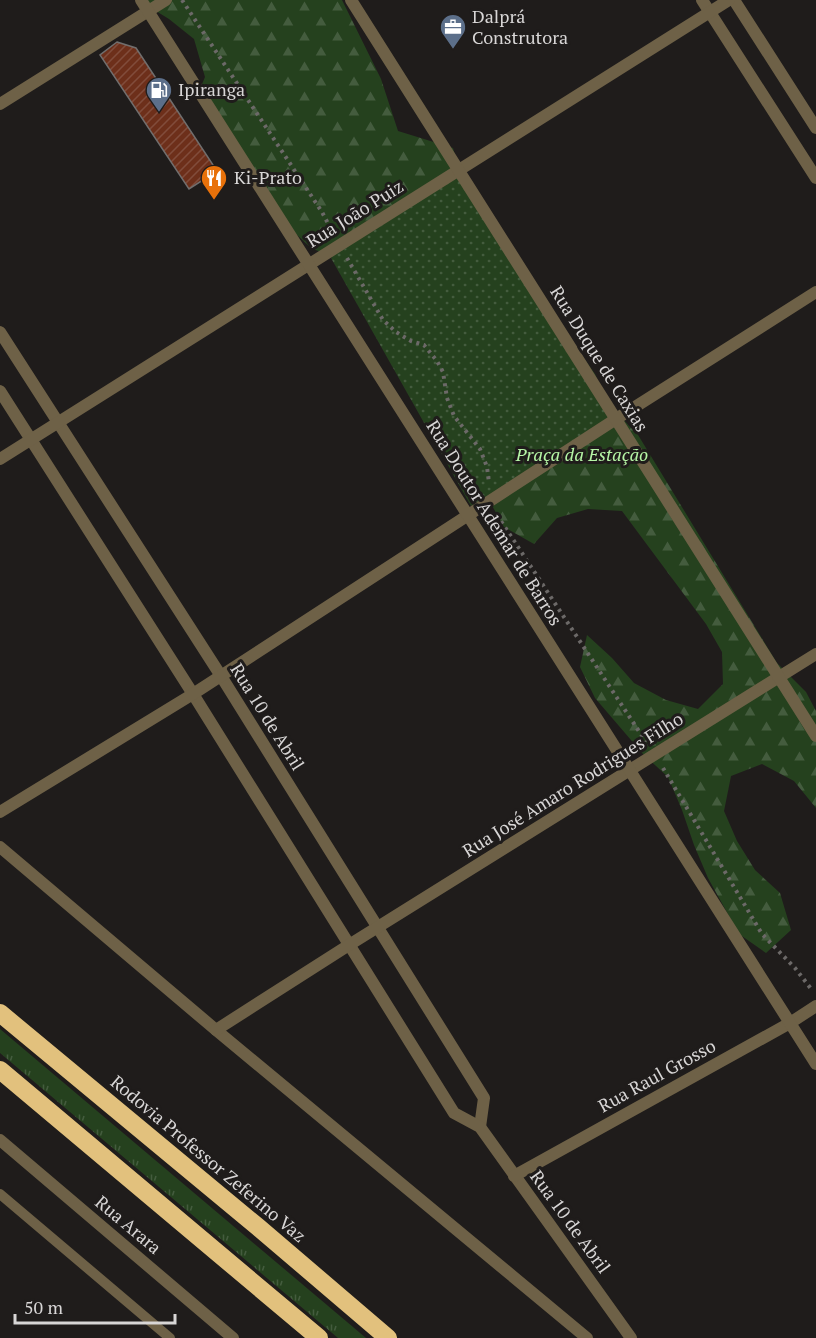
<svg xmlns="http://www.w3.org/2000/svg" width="816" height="1338" viewBox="0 0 816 1338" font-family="'PT Serif',serif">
  <defs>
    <pattern id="grass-tufts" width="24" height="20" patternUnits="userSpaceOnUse" patternTransform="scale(1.5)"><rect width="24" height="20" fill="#25411e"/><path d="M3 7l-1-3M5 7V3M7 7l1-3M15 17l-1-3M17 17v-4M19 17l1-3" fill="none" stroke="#445c3e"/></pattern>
    <pattern id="forest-firs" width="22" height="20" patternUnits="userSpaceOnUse" patternTransform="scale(1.5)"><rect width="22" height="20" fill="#25411e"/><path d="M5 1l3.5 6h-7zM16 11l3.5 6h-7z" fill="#445c3e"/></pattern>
    <pattern id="park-dots" width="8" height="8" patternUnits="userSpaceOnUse" patternTransform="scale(1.5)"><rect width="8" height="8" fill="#25411e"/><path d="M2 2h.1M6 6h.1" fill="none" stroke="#445c3e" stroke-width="1.8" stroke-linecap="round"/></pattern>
    <pattern id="building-hatch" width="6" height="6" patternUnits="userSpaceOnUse" patternTransform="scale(1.5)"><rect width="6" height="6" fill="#6d2f1a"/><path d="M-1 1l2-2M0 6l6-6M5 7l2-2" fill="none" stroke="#814c3b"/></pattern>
  </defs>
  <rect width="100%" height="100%" fill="#1f1c1b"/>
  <polygon fill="url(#grass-tufts)" points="0,1029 366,1338 338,1338 0,1053"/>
  <g fill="url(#forest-firs)">
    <polygon points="138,0 342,0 381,79 398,131 453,148 462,181 342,261 311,248 283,222 200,89 205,77 194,39 169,19"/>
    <polygon points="574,344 595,374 608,403 632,429 635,430 777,663 806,692 816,711 816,808 794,781 762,764 731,776 724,811 737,841 755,870 780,893 791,930 766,953 739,934 708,878 694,845 682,810 668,777 643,754 595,698 580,667 587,635 612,658 634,683 666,700 698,709 723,684 722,652 706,624 622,511 588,509 557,518 534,544 504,527 457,443"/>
  </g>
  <polygon fill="url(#park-dots)" points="461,175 611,419 471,506 331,258"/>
  <polygon fill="url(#building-hatch)" stroke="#716e6d" stroke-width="1.5" points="117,42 136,48 217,171 189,189 100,55"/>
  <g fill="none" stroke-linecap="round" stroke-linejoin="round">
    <g stroke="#6c6968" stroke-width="4" stroke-dasharray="3 4.5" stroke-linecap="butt">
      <polyline points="182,0 322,212 333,233"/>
      <polyline points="347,258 383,320 396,332 411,341 424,345 437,361 443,372 447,398 454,416 480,449 487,467 489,483"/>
      <polyline points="497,515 646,742"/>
      <polyline points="663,768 762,934 795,968 812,990"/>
    </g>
    <polyline stroke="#6e6147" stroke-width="10" points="0,1194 170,1338"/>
    <g stroke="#6e6147" stroke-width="12">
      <polyline points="702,0 816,178"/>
      <polyline points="734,0 816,128"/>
      <polyline points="0,104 166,0"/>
      <polyline points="0,332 221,676 484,1098 480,1127"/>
      <polyline points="0,391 193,694 454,1113 480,1127 631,1338"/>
      <polyline points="0,459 729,0"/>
      <polyline points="0,812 193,694 616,419 816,292"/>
      <polyline points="0,847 216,1030 587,1338"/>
      <polyline points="216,1030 349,945 816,654"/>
      <polyline points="514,1176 790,1023 816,1006"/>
    </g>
    <g stroke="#6e6147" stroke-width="12">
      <polyline points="141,0 816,1064"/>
      <polyline points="351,0 816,736"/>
      <polyline points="0,1140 233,1338"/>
    </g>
    <g stroke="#e2c17d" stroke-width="18">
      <polyline points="0,1013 258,1227 388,1338"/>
      <polyline points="0,1070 319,1338"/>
    </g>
  </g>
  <defs>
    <g id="office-pin" transform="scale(1.35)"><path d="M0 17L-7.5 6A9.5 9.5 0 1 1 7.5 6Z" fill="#5c6f8a" stroke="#1f1c1b"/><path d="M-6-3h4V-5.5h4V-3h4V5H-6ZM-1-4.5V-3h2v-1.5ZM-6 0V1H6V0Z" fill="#fff"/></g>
    <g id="fuel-pin" transform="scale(1.35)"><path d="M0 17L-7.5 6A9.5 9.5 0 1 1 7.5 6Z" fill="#5c6f8a" stroke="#1f1c1b"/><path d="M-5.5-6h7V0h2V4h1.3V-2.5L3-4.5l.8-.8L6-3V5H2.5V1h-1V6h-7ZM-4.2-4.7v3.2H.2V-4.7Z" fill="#fff"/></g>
    <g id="restaurant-pin" transform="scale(1.35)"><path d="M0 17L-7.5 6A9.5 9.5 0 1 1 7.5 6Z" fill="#e8710a" stroke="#1f1c1b"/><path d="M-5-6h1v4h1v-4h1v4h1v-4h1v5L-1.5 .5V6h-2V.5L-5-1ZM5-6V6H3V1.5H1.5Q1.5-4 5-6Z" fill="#fff"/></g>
  </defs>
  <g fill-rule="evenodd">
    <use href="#office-pin" x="453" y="27"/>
    <use href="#fuel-pin" x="159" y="90"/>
    <use href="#restaurant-pin" x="214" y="178"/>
  </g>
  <g text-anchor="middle" stroke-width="6" stroke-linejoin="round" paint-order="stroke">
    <g font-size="18" fill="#d8d6d6" stroke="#1f1c1b" text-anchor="start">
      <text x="472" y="23">Dalprá<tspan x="472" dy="21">Construtora</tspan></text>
      <text x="178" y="96">Ipiranga</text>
      <text x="234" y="184">Ki-Prato</text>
    </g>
    <g font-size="18" fill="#d8d6d6" stroke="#1f1c1b">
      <text transform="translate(355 214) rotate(-32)" y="6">Rua João Puiz</text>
      <text transform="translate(599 359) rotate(58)" y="6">Rua Duque de Caxias</text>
      <text transform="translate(494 523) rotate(58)" y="6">Rua Doutor Ademar de Barros</text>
      <text transform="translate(267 717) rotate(58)" y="6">Rua 10 de Abril</text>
      <text transform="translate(573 785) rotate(-32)" y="6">Rua José Amaro Rodrigues Filho</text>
      <text transform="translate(657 1076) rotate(-29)" y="6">Rua Raul Grosso</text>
      <text transform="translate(208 1159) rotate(40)" y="6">Rodovia Professor Zeferino Vaz</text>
      <text transform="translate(570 1222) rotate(54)" y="6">Rua 10 de Abril</text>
      <text transform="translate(128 1225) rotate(40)" y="6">Rua Arara</text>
    </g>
    <g font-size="18" font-style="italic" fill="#b6f6a6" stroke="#1f1c1b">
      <text x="582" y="461">Praça da Estação</text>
    </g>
  </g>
  <path d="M15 1314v9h160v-9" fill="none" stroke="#d8d6d6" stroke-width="3"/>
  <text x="24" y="1314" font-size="18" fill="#d8d6d6" stroke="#1f1c1b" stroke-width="4.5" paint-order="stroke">50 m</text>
</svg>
